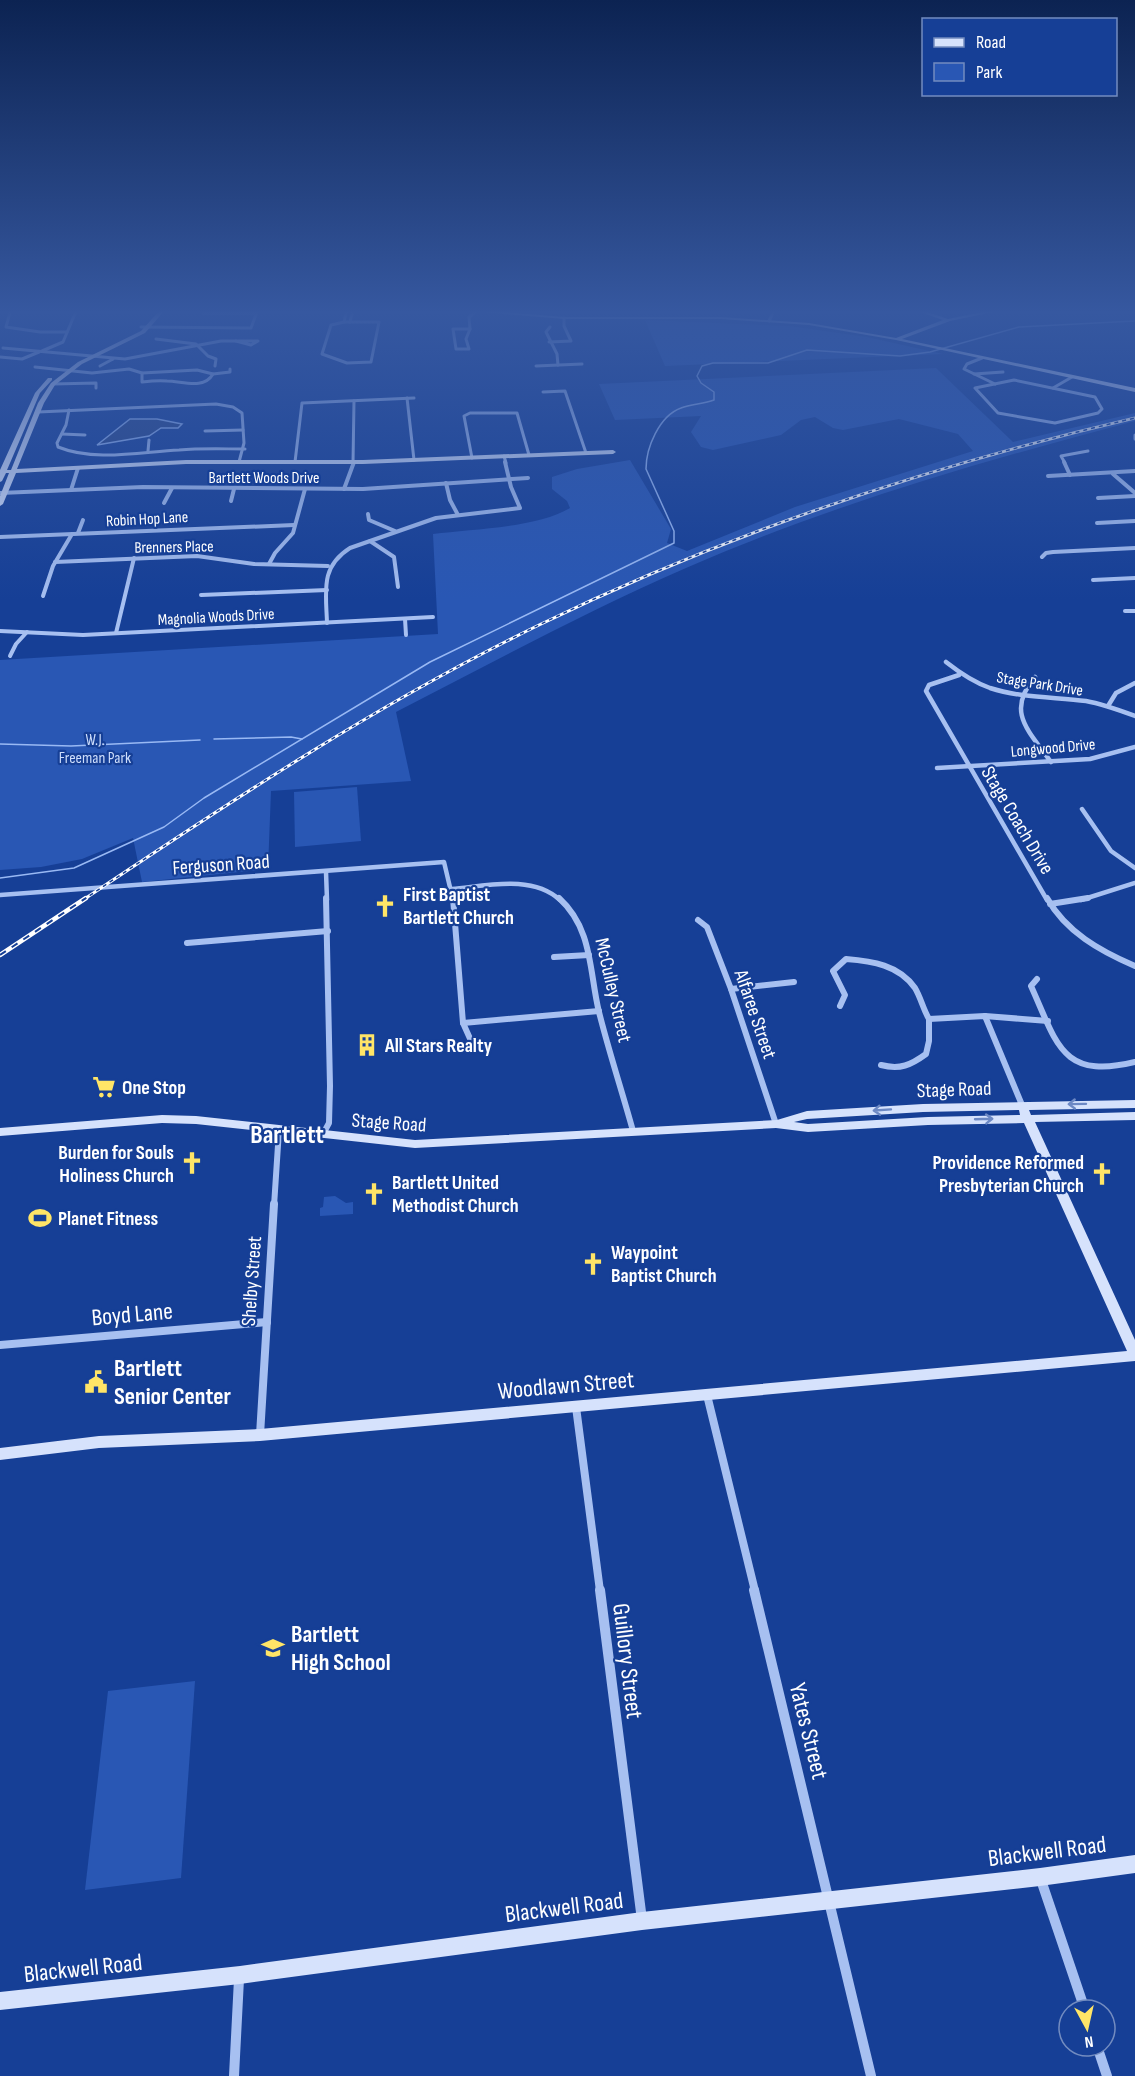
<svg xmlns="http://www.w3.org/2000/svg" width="1135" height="2076" viewBox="0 0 1135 2076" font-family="'Sofia Sans Condensed',sans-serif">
  <rect width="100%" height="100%" fill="#163f96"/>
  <g fill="#2957b4">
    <polygon points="645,320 789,326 867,337 943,354 665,366"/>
    <path d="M936 368 1013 442 1135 413V421C983 461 830 505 686 568 587 611 492 663 396 712L411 781 271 791 268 869 142 882 133 838 82 859 41 867 0 870V660L438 634 433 534C472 529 537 528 570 508L567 501 552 489V477L577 469 630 460 671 529 667 543 687 551 795 507 973 451 958 434 899 419 843 430 833 428 815 417 801 420 781 435 713 450 701 447 691 432 701 416 615 420 599 384Z"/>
    <polygon points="357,787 361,841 295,847 294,792"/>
    <polygon points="335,1196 346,1203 353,1202 353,1214 320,1216 320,1208 323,1207 324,1197"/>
    <polygon points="195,1681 181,1878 85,1890 108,1691"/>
  </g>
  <polygon fill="#284688" stroke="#99b9f4" stroke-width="1.5" points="130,419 157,419 182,424 178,428 161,428 149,436 97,445"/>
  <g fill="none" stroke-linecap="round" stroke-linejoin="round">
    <g stroke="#99b9f4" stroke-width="1.5">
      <polyline points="214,739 291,737 302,739"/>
      <polyline points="0,744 71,746 200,740"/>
      <path d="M0 878 74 868 164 827 204 798 430 662 674 543V531L646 469C646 448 659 416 681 408 691 404 703 404 714 400V392L701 383 697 376 702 366 713 363H768L807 350 900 356 930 352 1019 327 1135 321"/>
    </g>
    <g stroke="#a7c0f1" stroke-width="3">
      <polyline points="11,309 6,327 40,332 67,332"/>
      <polyline points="203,313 256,313"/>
      <polyline points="769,321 775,309"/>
      <polygon points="344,322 379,322 371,362 347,363 322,354 331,325"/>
      <polyline points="344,322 347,309"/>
      <polyline points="350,322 353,309"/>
      <polyline points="141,327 251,328 258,309"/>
      <polyline points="550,327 546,332 557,354 558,365"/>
      <polygon points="453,329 470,329 466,339 469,349 456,349"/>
      <polyline points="470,329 469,317 475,312"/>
      <polyline points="156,339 196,344 208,356 216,359 215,366"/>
      <polygon points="236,341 258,341 251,345"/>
      <polyline points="549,342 571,341 564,326 564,318"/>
      <polyline points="3,348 125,359 221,341 236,341"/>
      <polyline points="42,351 63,342 77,309"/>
      <polyline points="0,357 22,359 39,352"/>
      <polyline points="982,358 967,364 964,369 995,384"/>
      <polyline points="100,366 113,359"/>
      <polyline points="536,366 582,364"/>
      <polyline points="35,367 92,373 129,369 142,373 197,370 213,374 230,372 230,369"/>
      <path d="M142 373V382C150 381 159 380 167 381 182 381 204 390 213 374"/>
      <polyline points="974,374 1003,372"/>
      <polygon points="1014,380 1095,397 1102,409 1098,413 1055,423 998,413 975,388"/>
      <polyline points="53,384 96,383 96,388"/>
      <polyline points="1053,388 1072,377"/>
      <polyline points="543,392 565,391 586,453"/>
      <polyline points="407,398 414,460"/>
      <path d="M69 410 66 425 57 443 58 447C95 462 140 452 179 450 201 448 223 449 245 449"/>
      <polyline points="38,412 216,404 233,407 242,413 244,443 239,462"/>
      <polyline points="205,431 243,430"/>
      <polyline points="62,434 85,435"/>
      <polyline points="1135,435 1135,439"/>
      <polyline points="148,451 149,440"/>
      <polyline points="504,456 506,463"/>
      <polyline points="472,458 464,416 470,413 517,413 529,455"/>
      <polyline points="295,462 302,403 414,398"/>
      <polyline points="353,463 354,401"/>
      <polyline points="1065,463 1061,456 1088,451"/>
    </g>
    <g stroke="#a7c0f1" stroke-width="4">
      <polyline points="1064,462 1070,475"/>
      <polyline points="1113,474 1135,493"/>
      <polyline points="1048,476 1135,471"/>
      <polyline points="446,483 450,500 458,515"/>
      <polyline points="344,489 354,462"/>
      <polyline points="71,490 78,468"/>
      <polyline points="0,493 143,487 363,489 528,478"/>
      <polyline points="1098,498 1135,496"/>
      <polyline points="231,501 234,489"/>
      <polyline points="164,503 172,488"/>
      <polyline points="368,514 369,520 395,531"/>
      <polyline points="1097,523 1135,521"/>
      <polyline points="78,533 83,520"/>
      <polyline points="0,537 294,525"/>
      <polyline points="370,541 394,557 398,587"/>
      <polyline points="1042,557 1046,553 1053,552 1135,548"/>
      <polyline points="55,562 197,556 254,564 328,566"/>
      <polyline points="269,564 275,553 293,533 305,489"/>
      <polyline points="1093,580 1135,578"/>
      <polyline points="201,595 327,590"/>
      <polyline points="43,596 53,566 72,534"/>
      <polyline points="1125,611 1135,611"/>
      <polyline points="405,619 406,635"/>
      <path d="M327 623C326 591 320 567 350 548L436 518 520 508 511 487 505 462"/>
      <polyline points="0,631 83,635 433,617"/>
      <polyline points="116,633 134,558"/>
      <polyline points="10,656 16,644 27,632"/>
    </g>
    <g stroke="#a7c0f1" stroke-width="4.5">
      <path d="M946 662C960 673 973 682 990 688 1021 698 1054 697 1086 701 1103 704 1119 710 1135 716"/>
      <polyline points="959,675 929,685 926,691 1047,900"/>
      <path d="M1035 677C1005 712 1029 731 1051 762"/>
      <polyline points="1108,706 1116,693 1135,683"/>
      <polyline points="937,768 1090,759 1135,747"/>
      <polyline points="1082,809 1111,851 1135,868"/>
      <polyline points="326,872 327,900"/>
      <path d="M452 889C486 886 532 874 560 900"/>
      <polyline points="0,895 444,862 453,900"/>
      <polyline points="1081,900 1135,883"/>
    </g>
    <g stroke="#a7c0f1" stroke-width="6">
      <polyline points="453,898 463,1023 472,1043"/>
      <path d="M559 898C593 929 589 971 599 1012 609 1052 622 1091 633 1131"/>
      <path d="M1047 898C1066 932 1100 951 1135 966"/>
      <polyline points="1050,904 1088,898"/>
      <polyline points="698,920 707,927 731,989 776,1124"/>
      <polyline points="187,943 328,931"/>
      <polyline points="554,957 589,955"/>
      <path d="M1037 979 1031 986C1057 1043 1061 1080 1135 1062"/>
      <polyline points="731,989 794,982"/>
      <path d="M840 1006 845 995 833 971 846 959C872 961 899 965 915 988 921 998 923 1009 929 1019"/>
      <polyline points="985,1016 1022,1105"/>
      <polyline points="929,1019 985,1016 1048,1021"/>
      <polyline points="463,1023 599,1011"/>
      <path d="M881 1065C900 1070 911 1065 926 1054L929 1041V1019"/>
      <polyline points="323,1134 329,1123 330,1086 326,898"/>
      <polyline points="274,1206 279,1130"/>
    </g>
    <g stroke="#a7c0f1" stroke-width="8">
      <polyline points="0,1345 267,1322"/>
      <polyline points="707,1395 755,1591"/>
      <polyline points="576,1407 600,1591"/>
      <polyline points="260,1435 274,1204"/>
    </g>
    <g stroke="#a7c0f1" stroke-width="10">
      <polyline points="600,1590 642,1920"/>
      <polyline points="754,1590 871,2076"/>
      <polyline points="1041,1880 1085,2010"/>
      <polyline points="1097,2046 1107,2076"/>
      <polyline points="234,2076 239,1979"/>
    </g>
    <g fill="#d6e2fc" fill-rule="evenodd">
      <polygon points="161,309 166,309 145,333 82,364 55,385 44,403 17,469 186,460 363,460 613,450 616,452 613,454 363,464 186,464 16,473 3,504 0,506 0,496 9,473 6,473 2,481 0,482 0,470 35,393 48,378 52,378 52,380 40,393 7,470 11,470 38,403 51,383 78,362 141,331"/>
      <polygon points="444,309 469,309 564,317 721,317 809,323 896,338 943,320 911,309 919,309 948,319 997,309 1008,309 950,321 902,339 1135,388 1135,392 896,340 809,325 721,319 564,319"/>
      <path d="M1135 1100V1108L1029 1110 1031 1115 1135 1112V1120L1035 1122 1135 1340V1361L260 1441 99 1448 0 1460V1448L99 1436 260 1429 1127 1351 1024 1123 928 1125 808 1132 776 1128 415 1148 196 1124 162 1123 0 1136V1128L162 1115 196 1116 415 1140 777 1120 807 1111 923 1104ZM1019 1110 1020 1115 928 1117 808 1124 794 1122 807 1119 923 1112Z"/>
      <polygon points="1135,1855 1135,1873 1040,1886 642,1930 240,1984 0,2010 0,1992 240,1966 642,1912 1040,1868"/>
    </g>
    <g stroke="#fff" stroke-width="3">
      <path id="rail-far1" d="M83 900C231 801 379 703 539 625 730 532 929 466 1135 418"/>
    </g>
    <g stroke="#fff" stroke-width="4.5">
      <polyline id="rail" points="0,955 86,898"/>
    </g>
    <use href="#rail-far1" stroke="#163f96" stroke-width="1.5" stroke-dasharray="4" stroke-linecap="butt"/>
    <use href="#rail" stroke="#163f96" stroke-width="2" stroke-dasharray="7" stroke-linecap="butt"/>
  </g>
  <defs><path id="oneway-shaft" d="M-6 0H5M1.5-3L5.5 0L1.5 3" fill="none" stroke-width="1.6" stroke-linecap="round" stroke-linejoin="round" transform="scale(1.5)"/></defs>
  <g stroke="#6c88c4">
    <use href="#oneway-shaft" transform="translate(1077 1104) rotate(179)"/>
    <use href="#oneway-shaft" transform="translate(882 1110) rotate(176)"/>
    <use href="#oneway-shaft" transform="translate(984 1119) rotate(-2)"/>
  </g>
  <linearGradient id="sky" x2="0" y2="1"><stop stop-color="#0c2352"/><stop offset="0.52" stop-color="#3658a0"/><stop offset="1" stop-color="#3658a0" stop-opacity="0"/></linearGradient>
  <rect width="1135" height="600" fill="url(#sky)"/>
  <defs>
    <g id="church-bare" transform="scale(1.8)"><path d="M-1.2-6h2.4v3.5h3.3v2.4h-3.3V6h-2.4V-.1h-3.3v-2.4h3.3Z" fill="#ffe567" stroke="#163f96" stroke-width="2.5" paint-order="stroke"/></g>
    <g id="building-bare" transform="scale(1.8)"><path d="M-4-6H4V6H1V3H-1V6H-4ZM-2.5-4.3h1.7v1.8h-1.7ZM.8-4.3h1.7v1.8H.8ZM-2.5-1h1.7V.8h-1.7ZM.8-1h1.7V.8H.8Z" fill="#ffe567" stroke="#163f96" stroke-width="2.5" paint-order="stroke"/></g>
    <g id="supermarket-bare" transform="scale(1.8)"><path d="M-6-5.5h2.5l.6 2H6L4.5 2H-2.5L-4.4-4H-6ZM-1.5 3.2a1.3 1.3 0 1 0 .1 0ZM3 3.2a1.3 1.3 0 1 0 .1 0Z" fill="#ffe567" stroke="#163f96" stroke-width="2.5" paint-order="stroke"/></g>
    <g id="stadium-bare" transform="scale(1.8)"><path d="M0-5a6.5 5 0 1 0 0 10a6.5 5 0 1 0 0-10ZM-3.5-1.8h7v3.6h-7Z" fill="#ffe567" stroke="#163f96" stroke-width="2.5" paint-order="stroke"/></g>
    <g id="civic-bare" transform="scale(1.8)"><path d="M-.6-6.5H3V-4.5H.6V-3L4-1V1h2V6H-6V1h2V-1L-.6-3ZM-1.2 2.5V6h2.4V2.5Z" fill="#ffe567" stroke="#163f96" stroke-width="2.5" paint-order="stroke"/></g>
    <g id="school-bare" transform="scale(1.8)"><path d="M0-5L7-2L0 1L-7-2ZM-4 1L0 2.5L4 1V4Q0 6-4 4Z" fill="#ffe567" stroke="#163f96" stroke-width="2.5" paint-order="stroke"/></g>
  </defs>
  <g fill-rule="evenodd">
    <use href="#church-bare" x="385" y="906"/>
    <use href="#building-bare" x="367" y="1045"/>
    <use href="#supermarket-bare" x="104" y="1087"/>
    <use href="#church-bare" x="192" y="1163"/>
    <use href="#church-bare" x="1102" y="1174"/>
    <use href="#church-bare" x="374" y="1194"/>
    <use href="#stadium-bare" x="40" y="1218"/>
    <use href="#church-bare" x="593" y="1264"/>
    <use href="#civic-bare" x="96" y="1382"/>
    <use href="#school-bare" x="273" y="1648"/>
  </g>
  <g text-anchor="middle" stroke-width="4.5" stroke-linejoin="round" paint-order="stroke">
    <g font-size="16" fill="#fff" stroke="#163f96">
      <text x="264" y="483">Bartlett Woods Drive</text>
      <text transform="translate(147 518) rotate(-3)" y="6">Robin Hop Lane</text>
      <text transform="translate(174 546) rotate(-1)" y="6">Brenners Place</text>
      <text transform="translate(216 616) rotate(-3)" y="6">Magnolia Woods Drive</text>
      <text transform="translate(1040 683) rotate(9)" y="6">Stage Park Drive</text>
      <text transform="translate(1053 747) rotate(-5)" y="6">Longwood Drive</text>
    </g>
    <g font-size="16" fill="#cedefc" stroke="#163f96">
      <text x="95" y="745">W.J.<tspan x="95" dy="18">Freeman Park</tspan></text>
    </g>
    <g font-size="20" fill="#fff" stroke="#163f96">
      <text transform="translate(1018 820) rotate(59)" y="7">Stage Coach Drive</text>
      <text transform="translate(221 864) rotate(-4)" y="7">Ferguson Road</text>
      <text transform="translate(614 990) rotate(77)" y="7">McCulley Street</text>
      <text transform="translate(756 1014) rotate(71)" y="7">Alfaree Street</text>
      <text transform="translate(954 1089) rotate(-2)" y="7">Stage Road</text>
      <text transform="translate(389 1122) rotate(4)" y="7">Stage Road</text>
      <text transform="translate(251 1281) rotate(-86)" y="7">Shelby Street</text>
    </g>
    <g font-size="20" font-weight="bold" fill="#fff" stroke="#163f96" text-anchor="start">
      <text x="403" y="901">First Baptist<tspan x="403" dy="23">Bartlett Church</tspan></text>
      <text x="385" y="1052">All Stars Realty</text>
      <text x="122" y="1094">One Stop</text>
      <text x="174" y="1159" text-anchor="end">Burden for Souls<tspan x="174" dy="23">Holiness Church</tspan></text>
      <text x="1084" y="1169" text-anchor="end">Providence Reformed<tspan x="1084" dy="23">Presbyterian Church</tspan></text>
      <text x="392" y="1189">Bartlett United<tspan x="392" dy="23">Methodist Church</tspan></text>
      <text x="58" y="1225">Planet Fitness</text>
      <text x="611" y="1259">Waypoint<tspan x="611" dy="23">Baptist Church</tspan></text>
    </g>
    <g font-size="24" fill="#fff" stroke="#163f96">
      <text transform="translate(132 1314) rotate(-5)" y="8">Boyd Lane</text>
      <text transform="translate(566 1385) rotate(-5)" y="8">Woodlawn Street</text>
      <text transform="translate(628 1661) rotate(83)" y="8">Guillory Street</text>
      <text transform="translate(809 1731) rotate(76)" y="8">Yates Street</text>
      <text transform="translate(1047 1851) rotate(-7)" y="8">Blackwell Road</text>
      <text transform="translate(564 1907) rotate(-7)" y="8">Blackwell Road</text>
      <text transform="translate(83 1968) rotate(-6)" y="8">Blackwell Road</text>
    </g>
    <g font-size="24" font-weight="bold" fill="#fff" stroke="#163f96" text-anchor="start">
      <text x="114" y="1376">Bartlett<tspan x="114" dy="28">Senior Center</tspan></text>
      <text x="291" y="1642">Bartlett<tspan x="291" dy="28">High School</tspan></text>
    </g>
    <g font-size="26" font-weight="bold" fill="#fff" stroke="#163f96">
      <text x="287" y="1143">Bartlett</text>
    </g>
  </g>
  <rect x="922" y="18" width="195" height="78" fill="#163f96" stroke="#738cc0" stroke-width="1.5"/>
  <rect x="934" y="38" width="30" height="9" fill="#d6e2fc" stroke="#738cc0" stroke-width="1.5"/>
  <text x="976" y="48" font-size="18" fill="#ffffff">Road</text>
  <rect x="934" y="63" width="30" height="18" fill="#2957b4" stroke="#738cc0" stroke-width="1.5"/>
  <text x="976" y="78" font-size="18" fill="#ffffff">Park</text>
  <g transform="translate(1087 2028) rotate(172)"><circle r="28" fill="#163f96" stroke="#738cc0" stroke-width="1.5"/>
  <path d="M0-4.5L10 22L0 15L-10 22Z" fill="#ffe567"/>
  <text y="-9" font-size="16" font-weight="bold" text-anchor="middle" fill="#ffffff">N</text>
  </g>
</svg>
